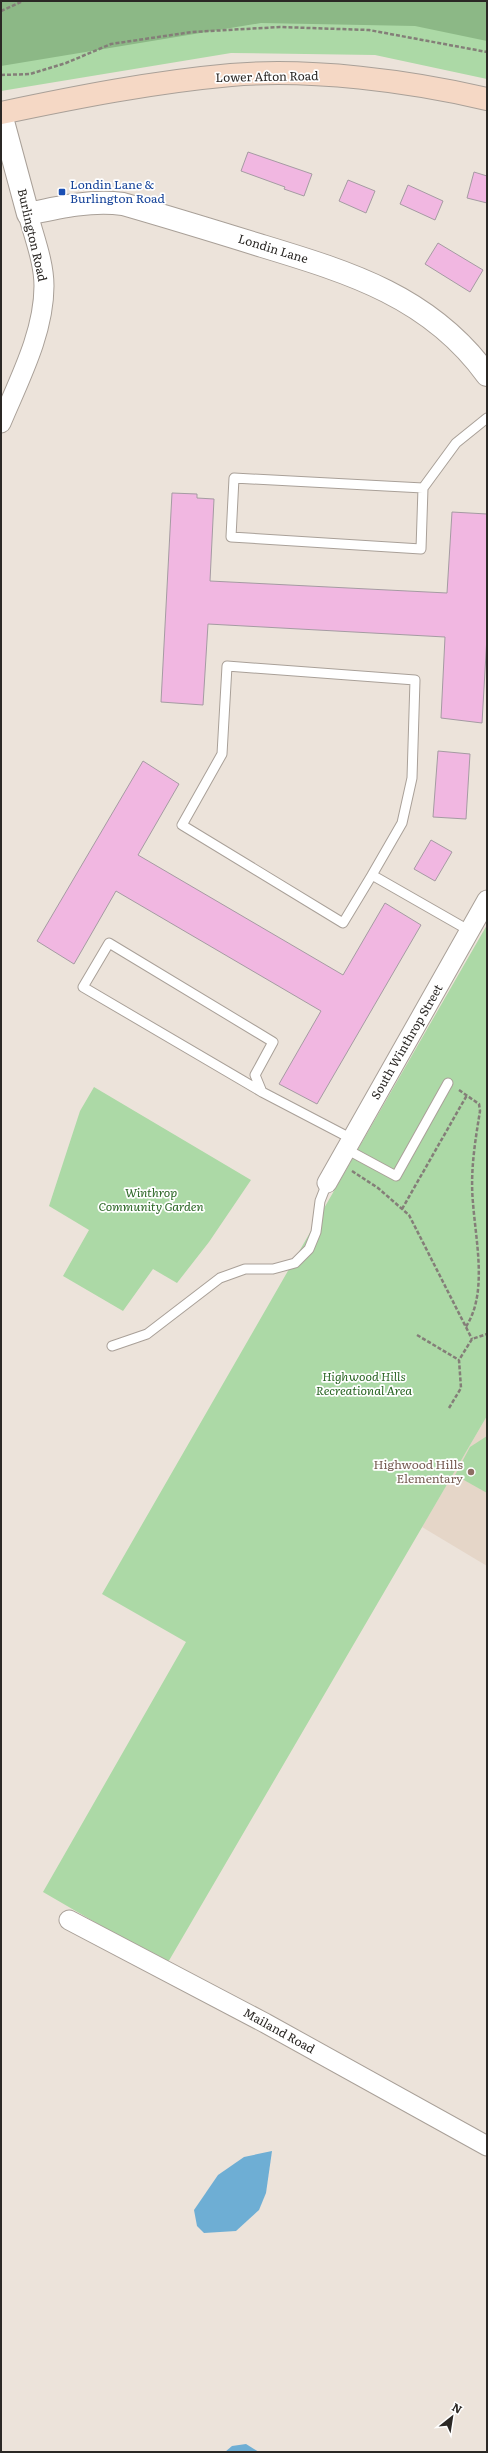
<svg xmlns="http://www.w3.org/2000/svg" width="488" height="2453" viewBox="0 0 488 2453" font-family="Literata,serif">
  <rect width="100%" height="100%" fill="#ece3da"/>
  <polygon fill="#e5d6c8" points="487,1416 487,1566 422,1527"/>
  <g fill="#acd9a6">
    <polygon points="1,1 487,1 487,79 375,55 231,53 1,91"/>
    <polygon points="487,925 487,1416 167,1964 43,1892 186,1642 102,1594"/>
    <polygon points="94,1087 251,1180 209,1242 177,1283 153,1269 123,1311 63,1276 89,1230 49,1206 80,1111"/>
    <polygon points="487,1436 487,1493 455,1475 470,1447"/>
  </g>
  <polygon fill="#8cb886" points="1,1 487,1 487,41 415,26 261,23 1,66"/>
  <g fill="#6eaed4">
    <polygon points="272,2151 266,2193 259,2210 236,2231 204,2233 197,2226 194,2210 218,2175 244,2157"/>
    <polygon points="246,2444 259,2452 225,2452 232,2446"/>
  </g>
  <g fill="#f1b7e1" stroke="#a59ba2">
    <polygon points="248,152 312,174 304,196 284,189 285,187 241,171"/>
    <polygon points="474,172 487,176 487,203 467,198"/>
    <polygon points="348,180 375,191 366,213 339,201"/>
    <polygon points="408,185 443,201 435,220 400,204"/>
    <polygon points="438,243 483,270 470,292 425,264"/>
    <polygon points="172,493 197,494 197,498 214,499 210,581 447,593 452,512 487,514 487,636 482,723 441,718 445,637 208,624 203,705 161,702"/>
    <polygon points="438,751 470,754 466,819 433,817"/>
    <polygon points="143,761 179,784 138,855 343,975 385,903 421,925 317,1104 279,1084 321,1011 116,891 74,964 37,941"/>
    <polygon points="431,840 452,852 435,881 414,869"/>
  </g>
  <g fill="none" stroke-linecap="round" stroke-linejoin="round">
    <g stroke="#a9a098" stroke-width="11">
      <g id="service">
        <polyline points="423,488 234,478 231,537 421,549 423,488 456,443 487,418"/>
        <polyline points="372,875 402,823 412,778 415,680 227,666 222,754 182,825 343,923 372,875 470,931"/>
        <polyline points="262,1092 83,987 109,943 273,1042 255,1075 262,1092 352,1139"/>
        <polyline points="346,1149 396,1176 448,1083"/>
        <polyline points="112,1346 147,1334 220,1278 245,1269 273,1269 295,1263 309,1249 316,1232 320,1201 327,1183"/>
      </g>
    </g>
    <g stroke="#a9a098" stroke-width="21">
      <g id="minor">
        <path d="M1 423C19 380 44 333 44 286 44 262 34 237 28 214"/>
        <polyline points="327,1183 487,900"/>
        <polyline points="69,1920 265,2023 487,2146"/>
      </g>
    </g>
    <g stroke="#a9a098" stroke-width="24">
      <path id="tertiary" d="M1 114 28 214C60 207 90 200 123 204 168 217 214 231 259 245 348 272 430 296 487 375"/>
    </g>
    <g stroke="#a9a098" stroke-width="24">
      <path id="secondary" d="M1 113C77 97 153 82 231 75 310 68 410 81 487 99"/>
    </g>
    <g stroke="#847e78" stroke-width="2.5" stroke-dasharray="4 2" stroke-linecap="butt">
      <polyline points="1,11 23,1"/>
      <polyline points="1,75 30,74 66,63 111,44 192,32 280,27 369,30 487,52"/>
      <path d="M459 1090 479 1104 480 1111C475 1142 470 1172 473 1203 476 1243 488 1295 465 1328"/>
      <polyline points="352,1171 378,1188 409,1215 472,1339"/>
      <polyline points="402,1209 467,1095"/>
      <polyline points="417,1335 459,1360"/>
      <polyline points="449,1408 461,1388 459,1360 472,1339 487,1334"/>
    </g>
    <use href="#service" stroke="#fff" stroke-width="9"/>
    <use href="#minor" stroke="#fff" stroke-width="19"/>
    <use href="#tertiary" stroke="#fff" stroke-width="22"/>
    <use href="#secondary" stroke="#f5d8c5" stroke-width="22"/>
  </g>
  <rect fill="#1a4fb4" stroke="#fff" stroke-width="1.5" x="58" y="188" width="8" height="8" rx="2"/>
  <circle fill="#8d6e63" stroke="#fff" stroke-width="1.5" cx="471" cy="1472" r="4"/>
  <g text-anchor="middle" stroke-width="3.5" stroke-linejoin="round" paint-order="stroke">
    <g font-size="12" fill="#2b2825" stroke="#fff">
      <text transform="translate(267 77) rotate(-1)" y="4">Lower Afton Road</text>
      <text transform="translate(32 235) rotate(77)" y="4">Burlington Road</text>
      <text transform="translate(273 249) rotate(17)" y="4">Londin Lane</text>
      <text transform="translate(407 1042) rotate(-60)" y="4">South Winthrop Street</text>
      <text transform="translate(279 2031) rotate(29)" y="4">Mailand Road</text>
    </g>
    <g font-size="12" fill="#164399" stroke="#fff" text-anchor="start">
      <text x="70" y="189">Londin Lane &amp;<tspan x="70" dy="14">Burlington Road</tspan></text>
    </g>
    <g font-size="12" font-style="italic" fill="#2c6726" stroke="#fff">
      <text x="151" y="1197">Winthrop<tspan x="151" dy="14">Community Garden</tspan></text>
      <text x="364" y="1381">Highwood Hills<tspan x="364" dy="14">Recreational Area</tspan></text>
    </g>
    <g font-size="12" fill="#785e54" stroke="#fff" text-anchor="end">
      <text x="463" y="1469">Highwood Hills<tspan x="463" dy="14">Elementary</tspan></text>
    </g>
  </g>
  <rect width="488" height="2453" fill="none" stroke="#2b2825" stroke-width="4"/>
  <g transform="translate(452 2417) rotate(30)" stroke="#ffffff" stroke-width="3" paint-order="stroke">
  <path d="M0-3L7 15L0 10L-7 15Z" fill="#2b2825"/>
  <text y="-6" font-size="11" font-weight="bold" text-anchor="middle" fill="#2b2825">N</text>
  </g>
</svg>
